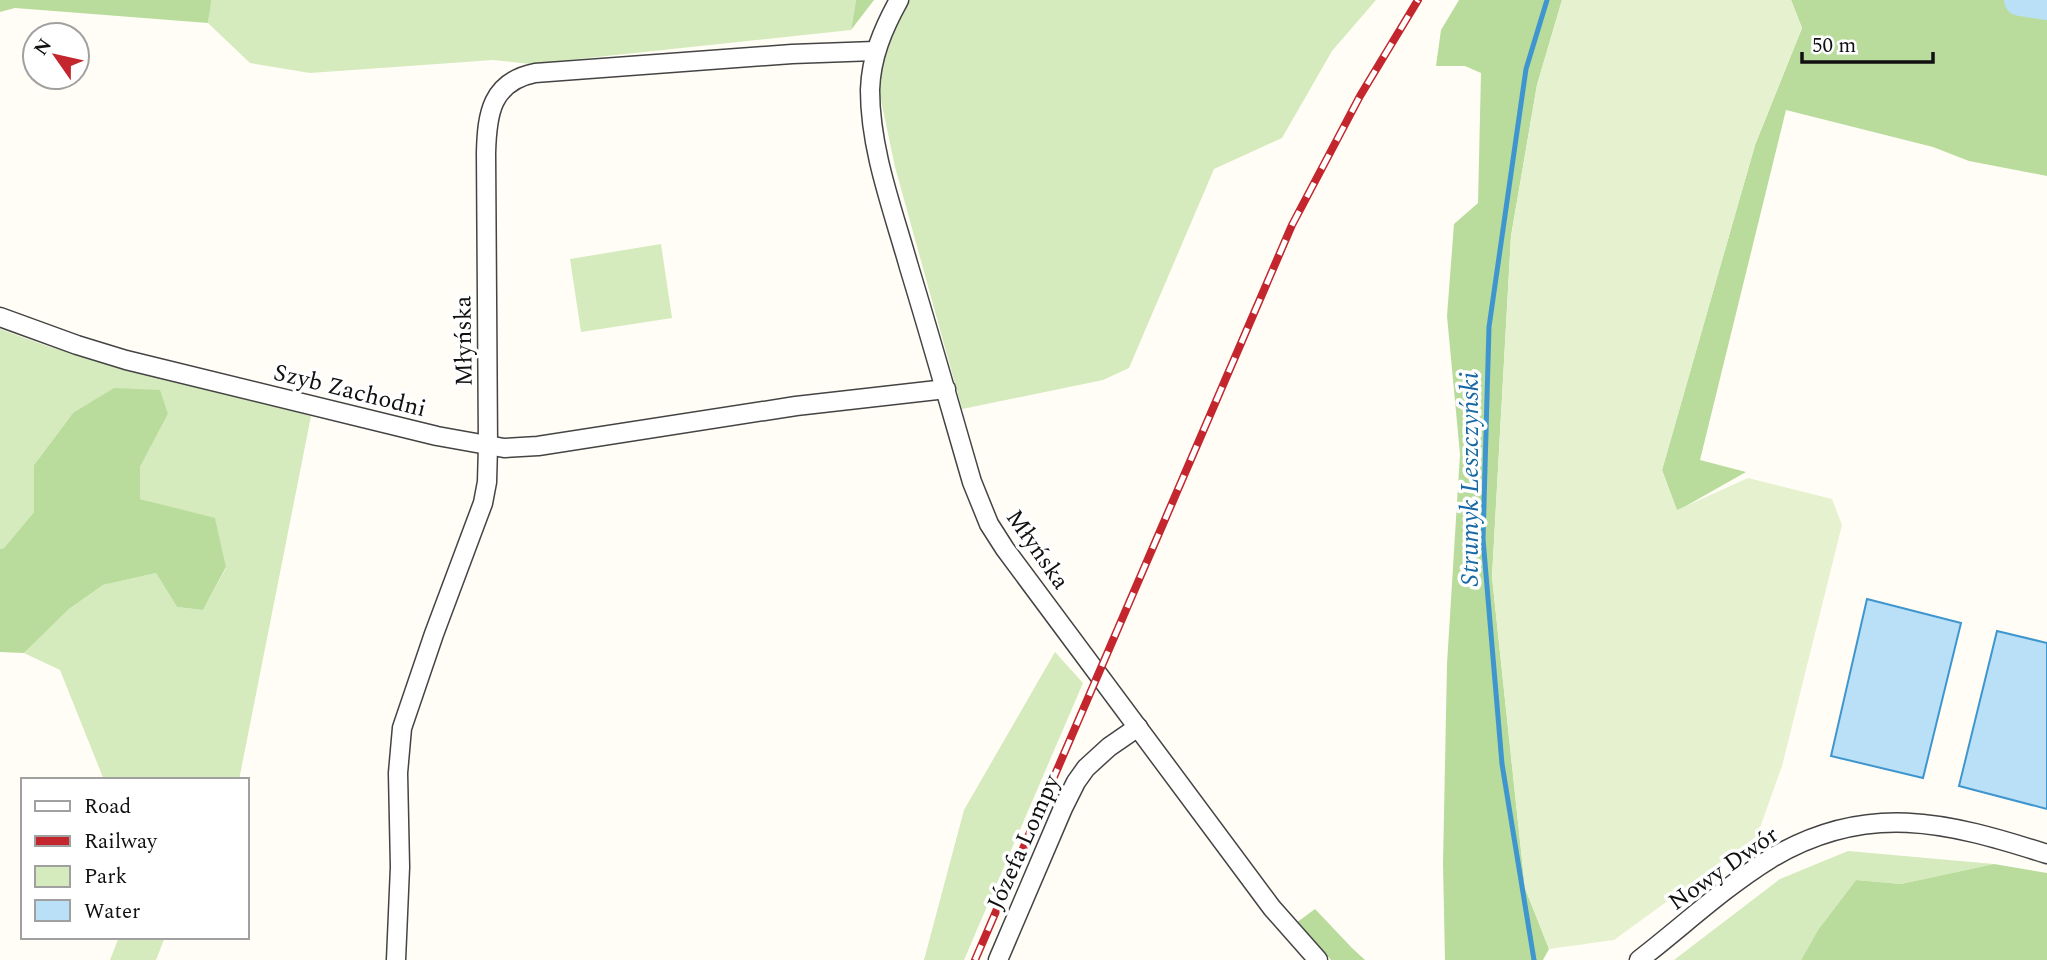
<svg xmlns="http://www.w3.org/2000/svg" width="2047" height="960" viewBox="0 0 2047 960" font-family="Spectral,serif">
  <rect width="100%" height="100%" fill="#fffdf5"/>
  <g fill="#d5ebbd">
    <polygon points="211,0 856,0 851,30 531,64 493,60 310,73 250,63 208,23"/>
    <polygon points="906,0 1376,0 1332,51 1282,138 1214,169 1129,368 1103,380 962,409 895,167 878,86 883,52"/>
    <polygon points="661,244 672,318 581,332 570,259"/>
    <polygon points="0,329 50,347 311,416 239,780 104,780 60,670 24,653 69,609 103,585 156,573 177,607 203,610 226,568 215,519 140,499 140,467 168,414 73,413 34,465 34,512 4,548 0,549"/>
    <polygon points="1055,652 1083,683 964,960 924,960 964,810"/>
    <polygon points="1848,851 1994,864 1901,884 1856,880 1818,930 1801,960 1674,960 1780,879"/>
    <polygon points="119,937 165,937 156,960 110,960"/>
  </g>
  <g fill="#b9dc9c">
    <polygon points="0,0 211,0 211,3 208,23 15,8 0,12"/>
    <polygon points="856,0 874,0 851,30"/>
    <polygon points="1459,0 1562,0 1537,85 1511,236 1492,577 1525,888 1549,949 1543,960 1445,960 1443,864 1447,664 1460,454 1447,316 1454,224 1478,203 1481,73 1465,66 1436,66 1441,30"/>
    <polygon points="1791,0 2047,0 2047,176 1969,161 1933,147 1786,110 1700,460 1746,472 1677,511 1662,470 1755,145 1802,28"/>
    <polygon points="114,388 160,390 168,414 140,467 140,499 215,518 226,567 203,610 177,607 156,573 103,585 69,609 24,653 0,652 0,549 4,548 34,512 34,465 73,413"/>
    <polygon points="1994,864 2047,873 2047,960 1801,960 1818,930 1856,880 1901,884"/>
    <polygon points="1315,909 1352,948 1365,960 1331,960 1296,923"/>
  </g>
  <polygon fill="#e6f2cf" points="1562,0 1791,0 1802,28 1755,145 1662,470 1677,510 1748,478 1832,499 1842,525 1782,766 1757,836 1614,940 1549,949 1525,888 1492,577 1511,236 1537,85"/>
  <g fill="#b9e0f7" stroke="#3f96cf" stroke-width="2">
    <polygon points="1867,599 1961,623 1923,778 1831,756"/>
    <polygon points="1997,631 2047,643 2047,809 1959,786"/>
  </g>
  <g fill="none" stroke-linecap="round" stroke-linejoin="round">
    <polyline stroke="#3f96cf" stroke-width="5" points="1534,960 1502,764 1483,539 1489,327 1526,69 1547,0"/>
    <polyline stroke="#b9e0f7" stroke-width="32" points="2020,0 2047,4"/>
    <g stroke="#444" stroke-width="21">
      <g id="minor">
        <path d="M899 0C883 29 871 57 870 90 870 150 893 210 909 267 931 339 951 410 972 482L989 524 1005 549 1272 908 1318 960"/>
        <polyline points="0,317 77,345 126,360 437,436 504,448 538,446 796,406 946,389"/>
        <path d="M396 960 400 867 398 773 402 728 434 634 483 503 487 482 488 446 486 153C487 114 491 82 535 73L792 54 875 51"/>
        <polyline points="998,960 1063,808 1076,782 1086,768 1109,747 1138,727"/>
        <path d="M1639 960C1682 927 1723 888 1770 859 1866 801 1947 822 2047 854"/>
      </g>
    </g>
    <use href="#minor" stroke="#fff" stroke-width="18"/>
    <g stroke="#c4262e" stroke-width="8">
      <polyline id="rail" points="975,960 1292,225 1360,96 1418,0"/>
    </g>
    <use href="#rail" stroke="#fff" stroke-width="5" stroke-dasharray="16" stroke-linecap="butt"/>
  </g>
  <g text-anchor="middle" stroke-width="7" stroke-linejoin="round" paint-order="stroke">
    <g font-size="24" fill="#111" stroke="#fff">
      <text transform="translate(463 341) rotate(-91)" y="8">Młyńska</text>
      <text transform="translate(350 390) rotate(14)" y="8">Szyb Zachodni</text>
      <text transform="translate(1038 549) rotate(55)" y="8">Młyńska</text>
      <text transform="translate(1023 842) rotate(-66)" y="8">Józefa Lompy</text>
      <text transform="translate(1723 868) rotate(-35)" y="8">Nowy Dwór</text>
    </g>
    <g font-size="26" font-style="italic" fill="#1768a6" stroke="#fff">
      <text transform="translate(1469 479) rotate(-90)" y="9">Strumyk Leszczyński</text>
    </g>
  </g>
  <rect x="21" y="778" width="228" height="161" fill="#ffffff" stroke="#a0a0a0" stroke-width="2"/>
  <rect x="35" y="801" width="35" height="10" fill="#ffffff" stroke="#a0a0a0" stroke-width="2"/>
  <text x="84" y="813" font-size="21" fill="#111111">Road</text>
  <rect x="35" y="836" width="35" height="10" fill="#c4262e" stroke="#a0a0a0" stroke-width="2"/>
  <text x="84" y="848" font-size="21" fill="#111111">Railway</text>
  <rect x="35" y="866" width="35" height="21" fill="#d5ebbd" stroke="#a0a0a0" stroke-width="2"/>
  <text x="84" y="883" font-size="21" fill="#111111">Park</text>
  <rect x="35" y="900" width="35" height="21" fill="#b9e0f7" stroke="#a0a0a0" stroke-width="2"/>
  <text x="84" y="918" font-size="21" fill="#111111">Water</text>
  <g transform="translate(56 56) rotate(304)"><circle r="33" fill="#ffffff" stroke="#a0a0a0" stroke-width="2"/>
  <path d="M0-5L12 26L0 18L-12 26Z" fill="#c4262e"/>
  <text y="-10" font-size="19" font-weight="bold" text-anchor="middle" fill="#111111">N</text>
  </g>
  <path d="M1802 52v10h131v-10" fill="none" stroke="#111111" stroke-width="3.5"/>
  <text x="1812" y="52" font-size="21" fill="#111111" stroke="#ffffff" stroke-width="5" paint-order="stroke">50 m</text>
</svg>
